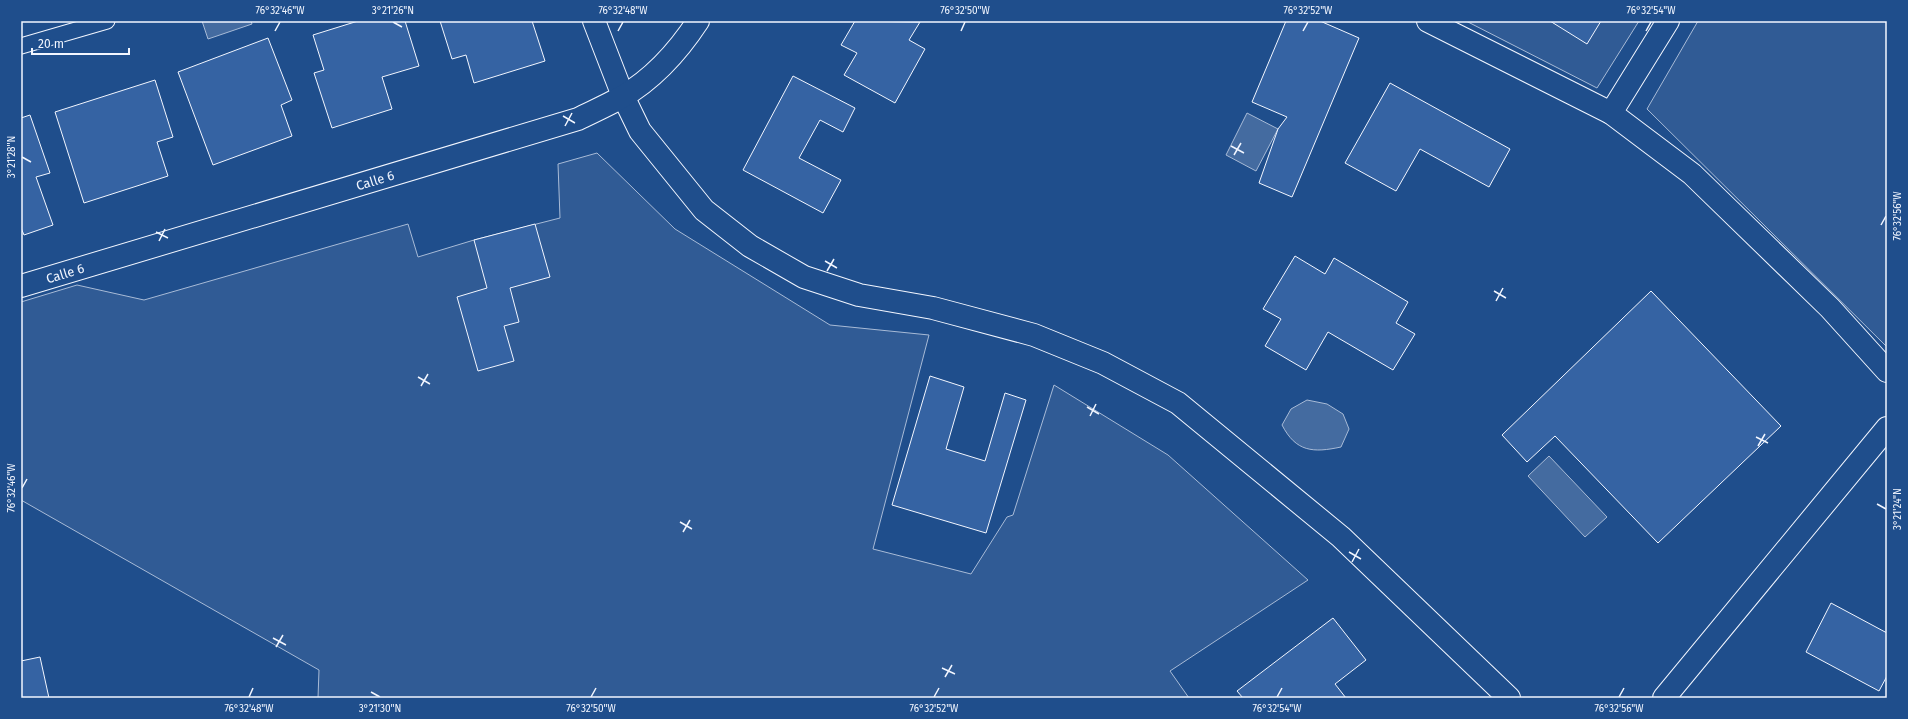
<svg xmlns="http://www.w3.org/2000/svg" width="1908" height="719" viewBox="0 0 1908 719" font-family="'Fira Sans',sans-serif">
  <rect width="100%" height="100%" fill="#1f4e8c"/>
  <g fill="#305b95" stroke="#a8bbd7">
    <polygon points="1466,21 1639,21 1597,88"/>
    <polygon points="1698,21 1887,21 1887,347 1647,109"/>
    <polygon points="597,153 675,229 830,325 929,335 873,549 971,574 1007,517 1013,515 1054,385 1168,455 1308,580 1170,671 1189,698 318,698 319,670 21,500 21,302 77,285 144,300 408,224 418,257 474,240 560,218 558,164"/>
  </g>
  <g fill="#446ba0" stroke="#a8bbd7">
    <polygon points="202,21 251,21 252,24 208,39"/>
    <polygon points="1247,113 1278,129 1256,171 1226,155"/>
    <path d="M1307 400 1327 404 1343 414 1349 429 1341 447C1313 453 1296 452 1282 425L1291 409Z"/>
    <polygon points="1549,456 1607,517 1585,537 1528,476"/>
  </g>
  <g fill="#3563a3" stroke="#f2f6ff">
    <polygon points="358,21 405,21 419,66 382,77 392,109 332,128 314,73 324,70 313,35"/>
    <polygon points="440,21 532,21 545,61 474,83 466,55 452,59"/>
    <polygon points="855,21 920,22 909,40 925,49 895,103 844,75 857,53 841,45"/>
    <polygon points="1286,21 1320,21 1359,38 1292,197 1259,183 1278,129 1287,117 1252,102"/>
    <polygon points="1550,21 1601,21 1587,44"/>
    <polygon points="268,38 292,100 281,105 292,136 213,165 178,72"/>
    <polygon points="793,76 855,108 843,132 820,120 799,158 841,180 823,213 743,170"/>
    <polygon points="155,80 173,137 157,142 168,176 84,203 55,112"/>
    <polygon points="1390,83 1510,149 1489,187 1420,149 1396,191 1345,163"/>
    <polygon points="30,115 50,173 36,177 53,225 24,235 21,228 21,118"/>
    <polygon points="535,224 550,277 510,288 519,322 504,326 514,361 478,371 457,297 487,288 474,240"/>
    <polygon points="1295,256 1325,274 1334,258 1408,302 1396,323 1415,334 1393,370 1328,332 1306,370 1265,346 1281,319 1263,309"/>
    <polygon points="1651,291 1781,426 1658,543 1555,436 1527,462 1502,435"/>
    <polygon points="930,376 964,387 946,449 985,461 1005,393 1026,400 986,533 892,505"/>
    <polygon points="1831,603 1887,633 1887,676 1879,691 1806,652"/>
    <polygon points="1333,618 1366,660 1335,684 1346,698 1243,698 1237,691"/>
    <polygon points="40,657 49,698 21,698 21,661"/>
  </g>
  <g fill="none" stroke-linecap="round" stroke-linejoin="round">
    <g stroke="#f2f6ff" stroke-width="17">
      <polyline id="service" points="21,46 107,21"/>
    </g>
    <g stroke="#f2f6ff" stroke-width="24">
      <g id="minor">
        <polyline points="594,21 623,96 640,131 704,210 750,246 804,277 859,295 933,308 1034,335 1103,363 1178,403 1341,537 1509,698"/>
        <polyline points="1428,21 1611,113 1692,174 1830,308 1887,371"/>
        <polyline points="1611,113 1668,21"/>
        <path d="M21 286 578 119C592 112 608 105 622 97 653 79 679 50 698 21"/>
        <polyline points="1664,698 1887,428"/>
      </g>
    </g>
    <use href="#service" stroke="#1f4e8c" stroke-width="15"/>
    <use href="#minor" stroke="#1f4e8c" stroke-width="22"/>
  </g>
  <path fill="none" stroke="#f2f6ff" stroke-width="1.5" d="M393 22 402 27M275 31 280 22M618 31 623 22M961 31 965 22M1303 31 1308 22M1646 31 1651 22M563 116 575 123M565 126 572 113M1231 146 1244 153M1234 155 1241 143M22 157 31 162M1881 225 1886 216M156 232 168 238M159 241 165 229M825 261 837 268M827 271 834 259M1494 291 1506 298M1496 301 1503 288M418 377 430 384M421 386 428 374M1087 407 1099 414M1090 416 1096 404M1756 437 1768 443M1758 446 1765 434M22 488 27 479M1877 504 1886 509M680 522 692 529M683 532 690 520M1349 552 1361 559M1352 562 1359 549M273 638 286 645M276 647 283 635M942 668 955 674M945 677 952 665M371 692 380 697M249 697 253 688M591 697 596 688M934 697 939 688M1277 697 1282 688M1619 697 1624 688"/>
  <g text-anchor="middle" stroke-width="3" stroke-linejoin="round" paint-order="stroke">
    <g font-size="13" fill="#f2f6ff" stroke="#1f4e8c">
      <text transform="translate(375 180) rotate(-17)" y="5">Calle 6</text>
      <text transform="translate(65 273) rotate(-17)" y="5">Calle 6</text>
    </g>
  </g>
  <rect width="1908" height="719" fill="none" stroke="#1f4e8c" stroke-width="44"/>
  <path d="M32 48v6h97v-6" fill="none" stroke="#f2f6ff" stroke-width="2"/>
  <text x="38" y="48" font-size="12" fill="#f2f6ff" stroke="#1f4e8c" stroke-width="3" paint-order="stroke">20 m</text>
  <rect x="22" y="22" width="1864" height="675" fill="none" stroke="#f2f6ff" stroke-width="1.5"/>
  <g font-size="10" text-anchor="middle" fill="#f2f6ff">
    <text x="280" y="14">76°32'46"W</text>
    <text x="393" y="14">3°21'26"N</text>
    <text x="623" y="14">76°32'48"W</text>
    <text x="965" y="14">76°32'50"W</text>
    <text x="1308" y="14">76°32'52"W</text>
    <text x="1651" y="14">76°32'54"W</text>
    <text transform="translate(11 157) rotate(-90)" y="4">3°21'28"N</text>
    <text transform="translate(1897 216) rotate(-90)" y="4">76°32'56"W</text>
    <text transform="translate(11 488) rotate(-90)" y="4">76°32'46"W</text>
    <text transform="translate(1897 509) rotate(-90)" y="4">3°21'24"N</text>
    <text x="249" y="712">76°32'48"W</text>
    <text x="380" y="712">3°21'30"N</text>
    <text x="591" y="712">76°32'50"W</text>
    <text x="934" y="712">76°32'52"W</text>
    <text x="1277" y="712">76°32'54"W</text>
    <text x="1619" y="712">76°32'56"W</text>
  </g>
</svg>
